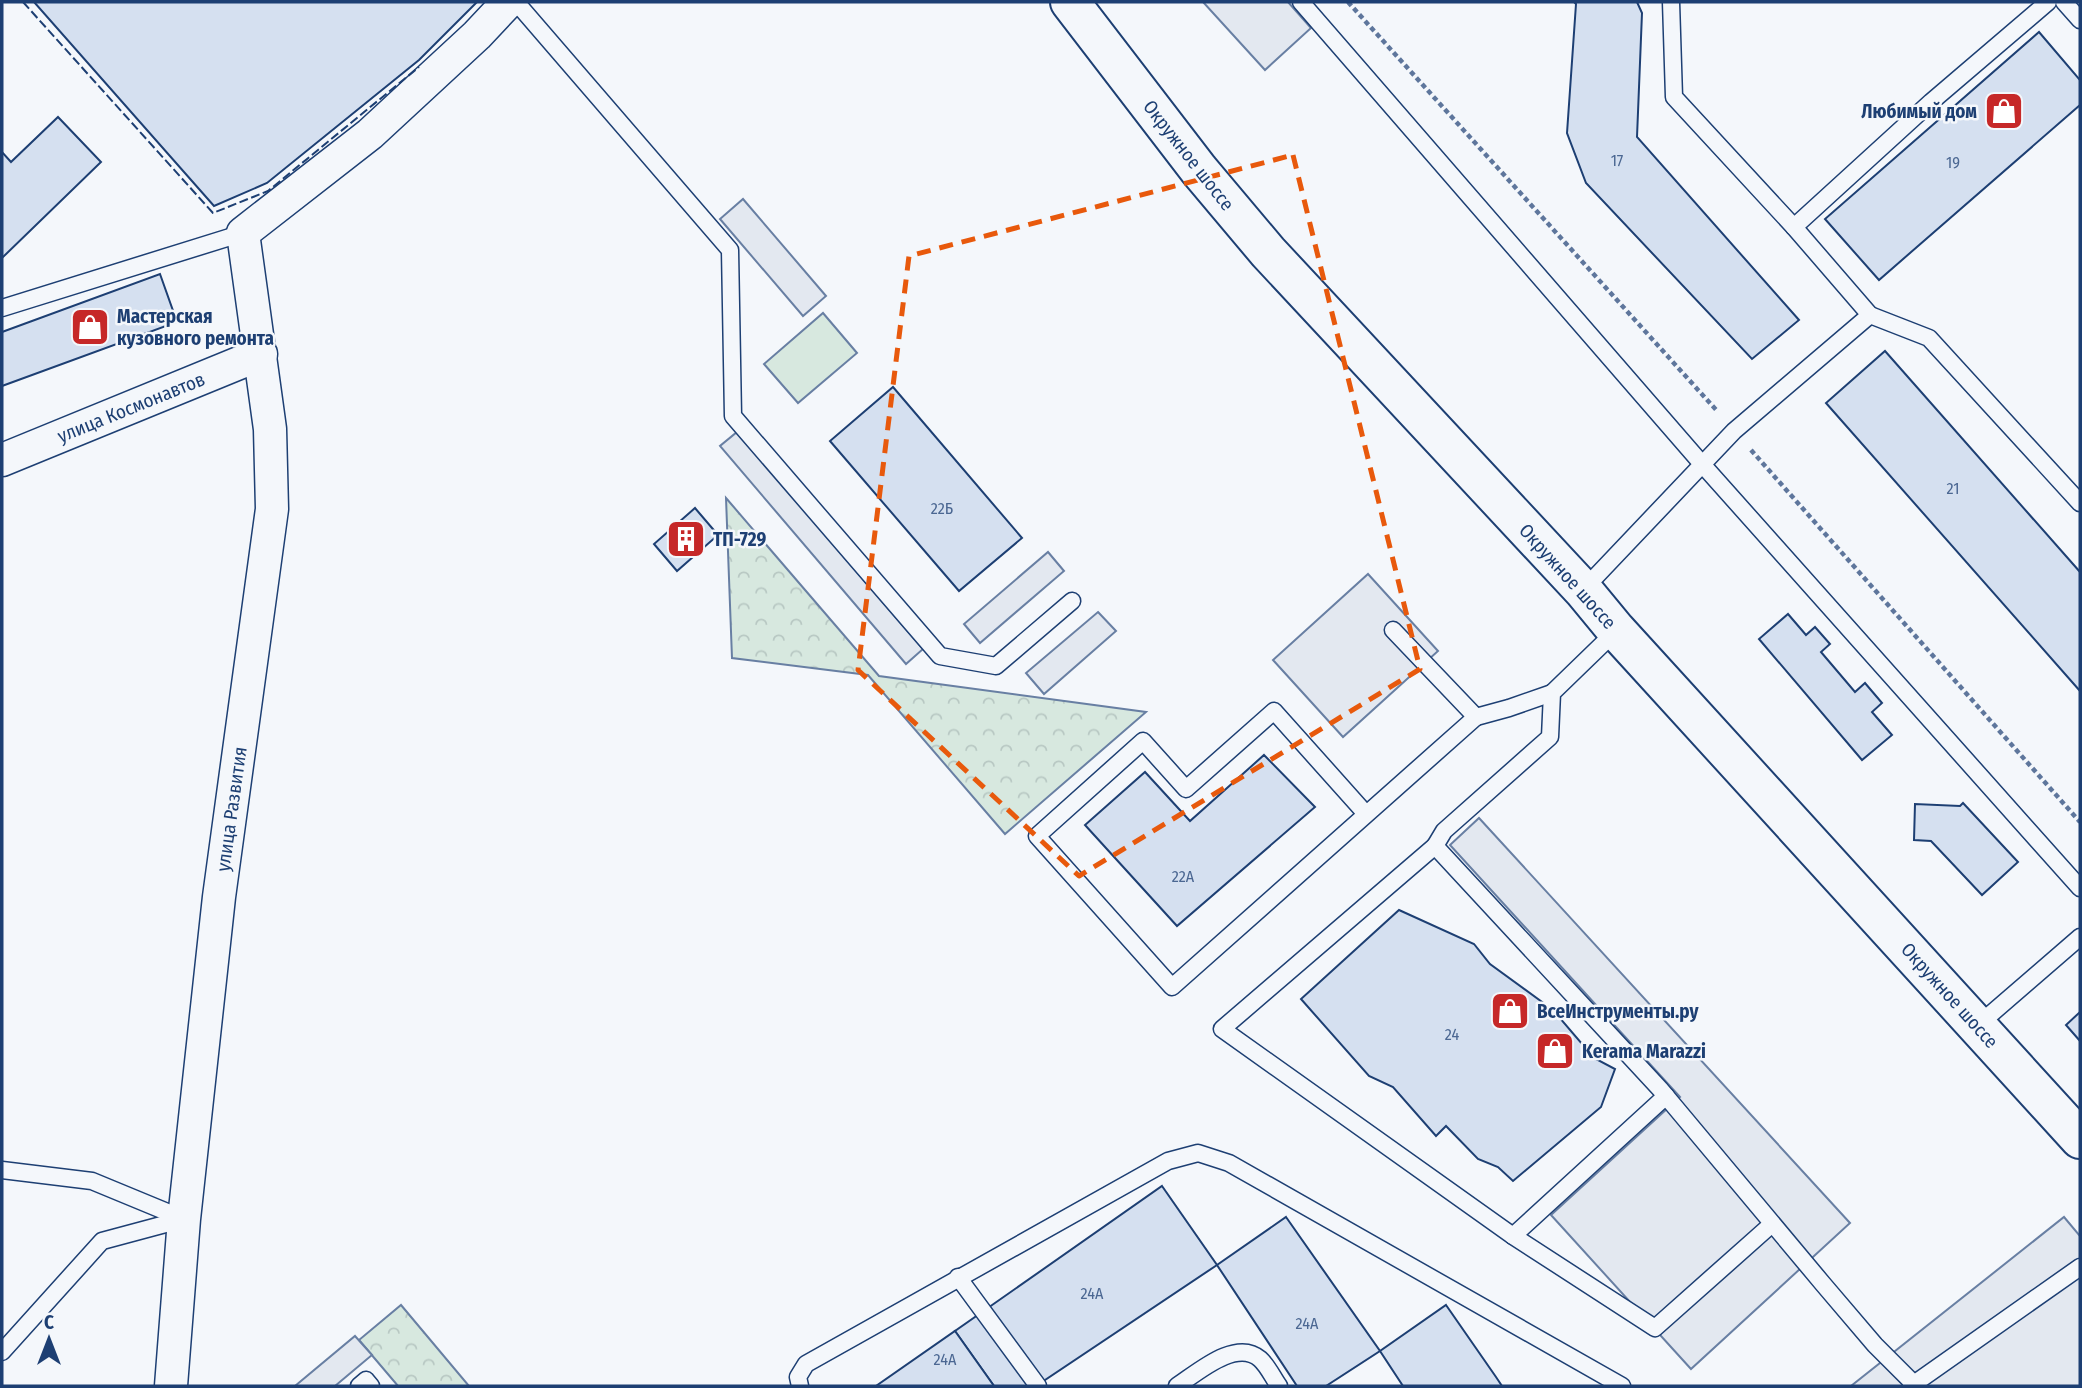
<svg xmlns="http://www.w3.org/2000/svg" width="2082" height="1388" viewBox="0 0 2082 1388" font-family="'Fira Sans Condensed',sans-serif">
  <defs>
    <pattern id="park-crowns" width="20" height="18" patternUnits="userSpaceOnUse" patternTransform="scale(1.75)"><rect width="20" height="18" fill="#d7e8df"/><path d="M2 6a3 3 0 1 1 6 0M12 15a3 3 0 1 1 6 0" fill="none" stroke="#b8c8c3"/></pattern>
  </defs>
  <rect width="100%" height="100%" fill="#f4f7fb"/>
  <g fill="url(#park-crowns)" stroke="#687fa3" stroke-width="2">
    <polygon points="726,498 879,676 1146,712 1005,834 868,675 732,658"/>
    <polygon points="401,1305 469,1386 398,1386 359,1340"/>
  </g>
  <polygon fill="#d7e8df" stroke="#687fa3" stroke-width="2" points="823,313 857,353 798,403 764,364"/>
  <g fill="#e3e8f0" stroke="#687fa3" stroke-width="2">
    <polygon points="1203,2 1288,2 1311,28 1265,70"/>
    <polygon points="743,199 826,296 803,316 720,219"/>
    <polygon points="737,432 923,649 906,664 720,446"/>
    <polygon points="1048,552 1064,571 980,643 964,624"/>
    <polygon points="1368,574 1438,651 1343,737 1273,660"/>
    <polygon points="1098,612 1116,631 1044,694 1026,673"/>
    <polygon points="1479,818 1850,1223 1691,1369 1551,1215 1680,1097 1450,845"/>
    <polygon points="2064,1217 2080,1236 2080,1386 1851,1386"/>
    <polygon points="355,1336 372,1355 335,1386 295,1386"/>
  </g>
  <g fill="#d5e0f0" stroke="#1d3f73" stroke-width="2">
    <polygon points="34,2 477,2 419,60 267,183 214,206"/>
    <polygon points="1574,2 1637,2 1642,13 1637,137 1799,320 1752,359 1586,183 1567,133 1576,4"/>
    <polygon points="2039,32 2080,80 2080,105 1879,280 1825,219"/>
    <polygon points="58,117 101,162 2,258 2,152 11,162"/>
    <polygon points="160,274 177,322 2,386 2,332"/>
    <polygon points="1885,351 2080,572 2080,691 1826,403"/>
    <polygon points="893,387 1022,538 959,591 830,441"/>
    <polygon points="695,508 718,535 677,571 654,544"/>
    <polygon points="1788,614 1806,635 1815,627 1830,644 1821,652 1855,692 1865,683 1882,703 1872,712 1892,735 1862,760 1759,639"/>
    <polygon points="1264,755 1315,807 1177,926 1085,825 1145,772 1190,821"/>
    <polygon points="1963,803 2018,862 1982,895 1931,841 1914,840 1915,804 1960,806"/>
    <polygon points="1399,910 1474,944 1490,964 1553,1010 1594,1058 1615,1069 1601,1107 1513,1181 1498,1167 1478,1159 1446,1126 1436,1136 1393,1087 1369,1076 1301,999"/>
    <polygon points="2080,1012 2080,1041 2066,1025"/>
    <polygon points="1162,1186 1217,1265 1036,1386 994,1386 955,1331"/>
    <polygon points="1286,1217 1380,1351 1326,1386 1297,1386 1217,1265"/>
    <polygon points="1446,1305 1496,1377 1502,1386 1403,1386 1380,1351"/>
    <polygon points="955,1331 994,1386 876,1386"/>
  </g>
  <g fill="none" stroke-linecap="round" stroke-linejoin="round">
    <g stroke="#1d3f73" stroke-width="19">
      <g id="lane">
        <polyline points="516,2 730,250 733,416 940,656 996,666 1072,601"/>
        <polyline points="1301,2 1702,464 2080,888"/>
        <polyline points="2064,2 2080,20"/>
        <polyline points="1794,227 1931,102 2048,2"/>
        <polyline points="2,308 243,233"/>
        <polyline points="1870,315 1929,338 2080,503"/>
        <polyline points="1583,590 1734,431 1870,315 1794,227 1674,97 1671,2"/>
        <polyline points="1393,630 1476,717 1509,708 1552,693"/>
        <polyline points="1616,631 1552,693 1550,737 1444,831 1435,846 1660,1089 1823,1284 1875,1345 1914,1384"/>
        <polyline points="1366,814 1274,711 1186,789 1143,741 1037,836 1172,987 1476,717"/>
        <polyline points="1435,846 1222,1029 1513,1236 1666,1096"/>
        <polyline points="1977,1026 2080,937"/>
        <polyline points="2,1170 92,1181 184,1219"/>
        <polyline points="1513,1236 1655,1328 1772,1224"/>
        <polyline points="958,1277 1038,1386"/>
        <polyline points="2,1352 102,1241 184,1219"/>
        <polyline points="359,1386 366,1380 371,1386"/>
        <polyline points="800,1386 798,1377 806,1364 1168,1161 1198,1153 1229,1163 1622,1386"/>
        <path d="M1177 1386C1197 1373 1236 1338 1260 1359 1268 1366 1273 1378 1279 1386"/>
        <polyline points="1911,1386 2080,1267"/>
      </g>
    </g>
    <g stroke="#1d3f73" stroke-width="35">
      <g id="street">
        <polyline points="2,460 261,354"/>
        <polyline points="171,1386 184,1219 219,897 272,509 270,429 243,233 370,134 477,35 508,2"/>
      </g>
    </g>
    <g stroke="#1d3f73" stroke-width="42">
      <polyline id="primary" points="1070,2 1199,170 1268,252 1583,590 1616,630 2080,1139"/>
    </g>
    <g stroke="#5e769c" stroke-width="4.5" stroke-dasharray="5 3.5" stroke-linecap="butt">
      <polyline points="1348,2 1718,412"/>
      <polyline points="1751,450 2080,822"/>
    </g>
    <use href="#lane" stroke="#f4f7fb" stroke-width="16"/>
    <use href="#street" stroke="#f4f7fb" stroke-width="32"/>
    <use href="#primary" stroke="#f4f7fb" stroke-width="38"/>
    <polyline stroke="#1d3f73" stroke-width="2" stroke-dasharray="9 3.5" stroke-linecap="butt" points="23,2 213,213 268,191 419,67"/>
  </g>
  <path fill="none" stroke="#e8590c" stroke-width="5" stroke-dasharray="14 9" stroke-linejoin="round" d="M1293 155 1420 669 1079 876 858 670 909 256Z"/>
  <defs>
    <g id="shop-square" transform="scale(2.0125)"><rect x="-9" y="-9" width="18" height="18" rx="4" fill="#c62828" stroke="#f4f7fb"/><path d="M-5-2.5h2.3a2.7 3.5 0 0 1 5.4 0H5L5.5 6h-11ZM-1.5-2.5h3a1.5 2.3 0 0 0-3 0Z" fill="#fff"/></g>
    <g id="building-square" transform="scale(2.0125)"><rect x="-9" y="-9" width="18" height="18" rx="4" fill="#c62828" stroke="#f4f7fb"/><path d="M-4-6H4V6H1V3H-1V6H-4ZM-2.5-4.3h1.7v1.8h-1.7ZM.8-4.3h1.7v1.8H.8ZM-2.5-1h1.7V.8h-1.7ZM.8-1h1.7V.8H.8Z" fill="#fff"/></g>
  </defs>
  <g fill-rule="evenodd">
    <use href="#shop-square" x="2004" y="111"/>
    <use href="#shop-square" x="90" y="327"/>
    <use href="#building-square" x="686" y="539"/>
    <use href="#shop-square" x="1510" y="1011"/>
    <use href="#shop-square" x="1555" y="1051"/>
  </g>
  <g text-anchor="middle" stroke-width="5" stroke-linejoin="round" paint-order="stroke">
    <g font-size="16" fill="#4b6792">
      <text x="1617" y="166">17</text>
      <text x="1953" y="168">19</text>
      <text x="1953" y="494">21</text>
      <text x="942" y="514">22Б</text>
      <text x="1183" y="882">22А</text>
      <text x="1452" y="1040">24</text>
      <text x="1092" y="1299">24А</text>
      <text x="1307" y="1329">24А</text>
      <text x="945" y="1365">24А</text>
    </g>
    <g font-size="19" font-weight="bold" fill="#1d3f73" stroke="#f4f7fb" text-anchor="start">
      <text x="1977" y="118" text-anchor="end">Любимый дом</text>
      <text x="117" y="323">Мастерская<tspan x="117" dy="22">кузовного ремонта</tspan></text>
      <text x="713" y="546">ТП-729</text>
      <text x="1537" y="1018">ВсеИнструменты.ру</text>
      <text x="1582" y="1058">Kerama Marazzi</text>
    </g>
    <g font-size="19" fill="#1d3f73" stroke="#f4f7fb">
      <text transform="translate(1189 155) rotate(52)" y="7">Окружное шоссе</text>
      <text transform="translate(131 407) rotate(-22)" y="7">улица Космонавтов</text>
      <text transform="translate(1568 576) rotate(48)" y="7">Окружное шоссе</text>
      <text transform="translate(231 809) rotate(-82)" y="7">улица Развития</text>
      <text transform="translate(1950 995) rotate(48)" y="7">Окружное шоссе</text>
    </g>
  </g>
  <rect width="2082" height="1388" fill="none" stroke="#1d3f73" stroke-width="7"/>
  <g transform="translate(49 1339)" stroke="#f4f7fb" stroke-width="5" paint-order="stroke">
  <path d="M0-5L12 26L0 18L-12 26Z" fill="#1d3f73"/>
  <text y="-10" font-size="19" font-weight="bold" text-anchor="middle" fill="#1d3f73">С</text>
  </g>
</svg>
